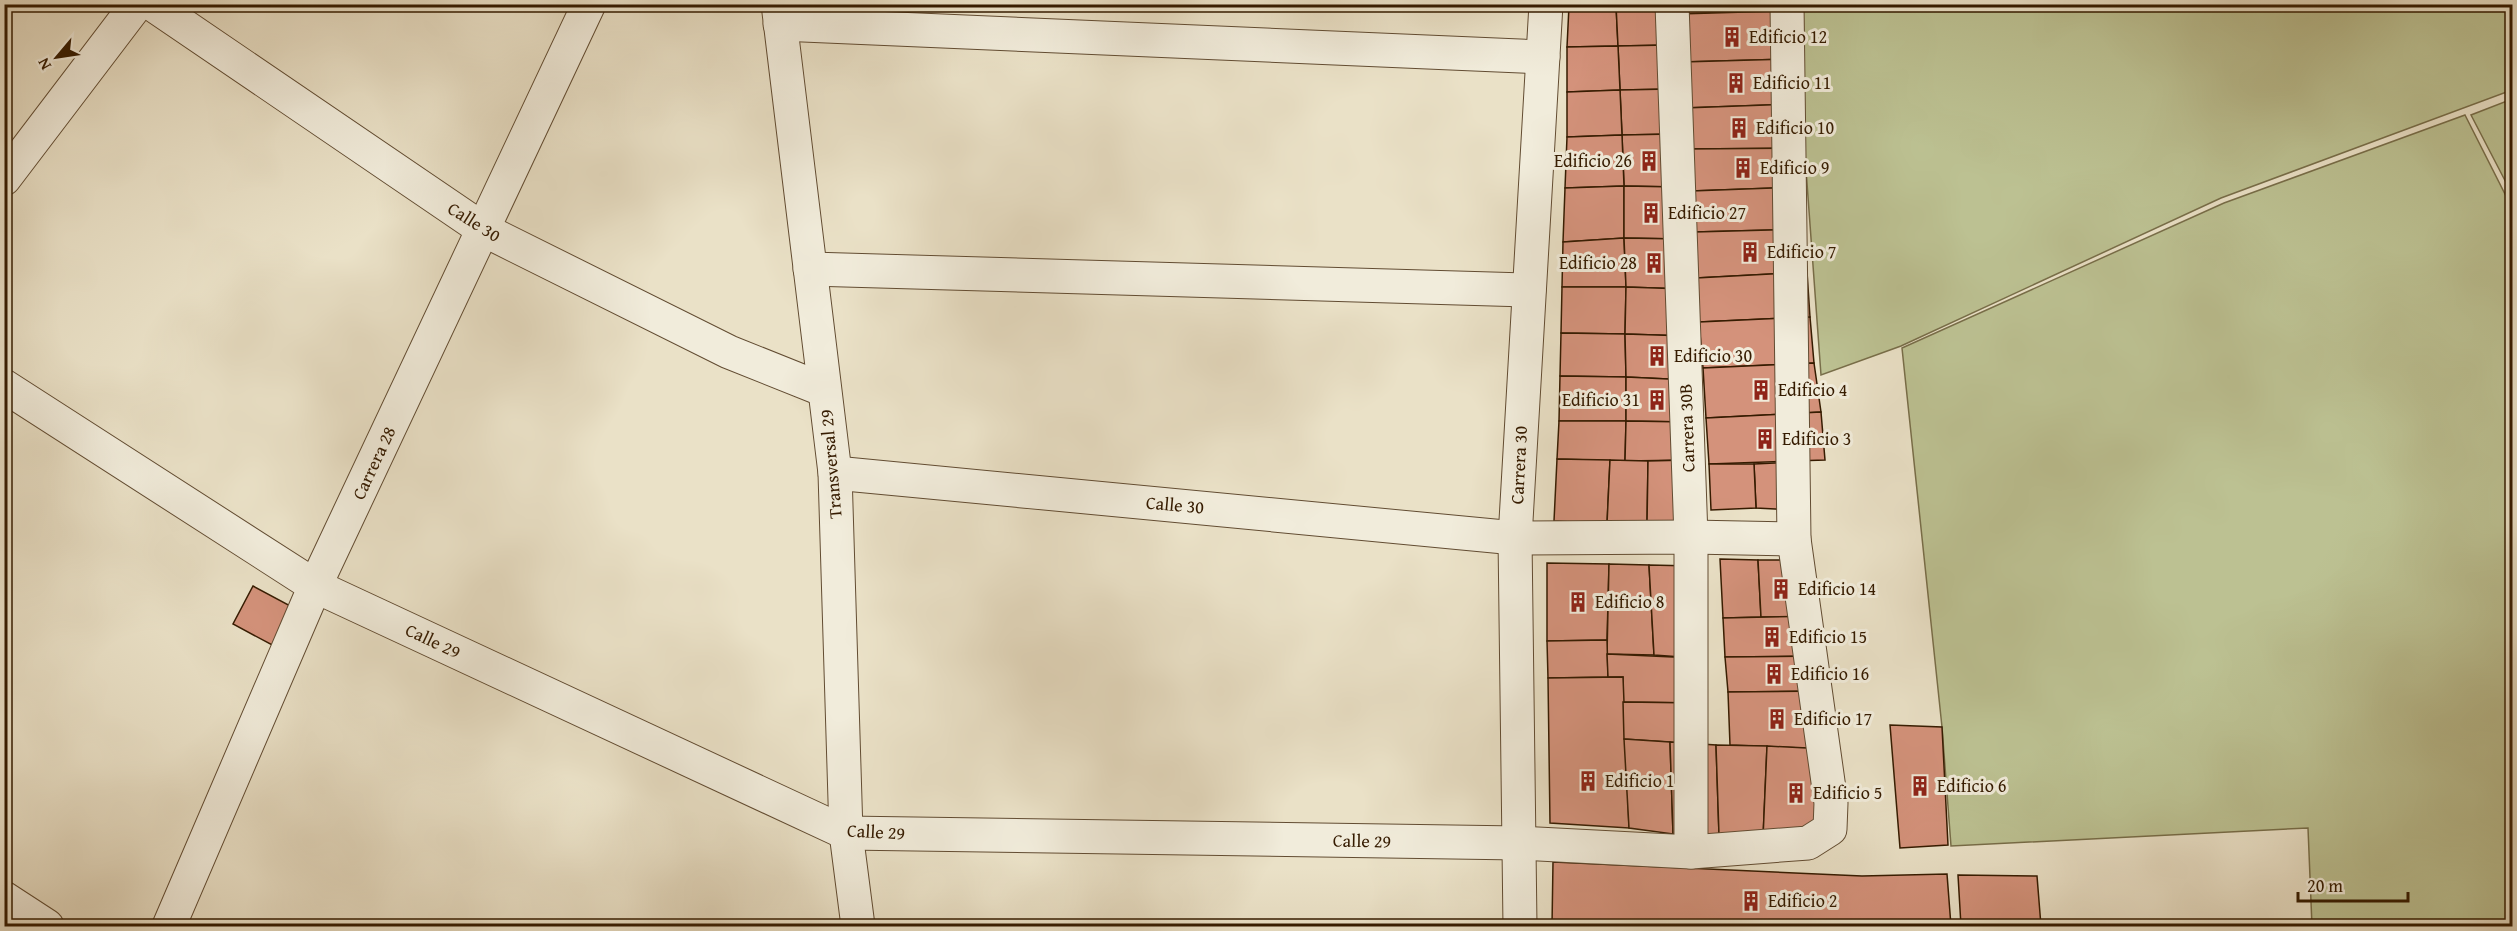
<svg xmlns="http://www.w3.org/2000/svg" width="2517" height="931" viewBox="0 0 2517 931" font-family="'Gentium Book Plus',serif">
  <rect width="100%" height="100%" fill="#eae1c7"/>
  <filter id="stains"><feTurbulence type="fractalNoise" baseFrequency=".00333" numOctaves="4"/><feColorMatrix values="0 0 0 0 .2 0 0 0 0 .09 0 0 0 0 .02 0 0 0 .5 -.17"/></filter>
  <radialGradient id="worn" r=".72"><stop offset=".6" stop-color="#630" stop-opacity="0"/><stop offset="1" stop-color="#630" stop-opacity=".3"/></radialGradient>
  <g fill="#bcc192" stroke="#786e49" stroke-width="1.5">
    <polygon points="1794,5 2512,5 2512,90 2221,198 1901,346 1821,375"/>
    <polygon points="2512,99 2512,194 2471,115"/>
    <polygon points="2465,115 2512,208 2512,926 2312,926 2308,828 1951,846 1942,727 1902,348 2224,203"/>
  </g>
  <g fill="#d4927b" stroke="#351b00" stroke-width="1.5">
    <polygon points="1679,4 1781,4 1781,11 1679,14"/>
    <polygon points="1616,5 1618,46 1567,47 1569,6"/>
    <polygon points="1616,5 1665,5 1668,45 1618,46"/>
    <polygon points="1781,11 1787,59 1682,62 1679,14"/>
    <polygon points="1668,45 1671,89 1620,90 1618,46"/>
    <polygon points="1618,46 1620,90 1567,92 1567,47"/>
    <polygon points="1787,59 1791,104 1684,108 1682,62"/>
    <polygon points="1671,89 1673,134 1622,135 1620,90"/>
    <polygon points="1620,90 1622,135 1567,137 1567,92"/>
    <polygon points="1791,104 1796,148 1687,149 1684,108"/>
    <polygon points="1673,134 1677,187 1624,186 1622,135"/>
    <polygon points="1622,135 1624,186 1565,188 1567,137"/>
    <polygon points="1796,148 1799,187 1691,191 1687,149"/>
    <polygon points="1624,186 1624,238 1563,242 1565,188"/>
    <polygon points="1624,186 1677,187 1680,239 1624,238"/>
    <polygon points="1799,187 1803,229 1694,232 1691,191"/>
    <polygon points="1803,229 1807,272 1696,278 1694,232"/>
    <polygon points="1624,238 1626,287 1562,287 1563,242"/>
    <polygon points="1624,238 1680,239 1684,289 1626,287"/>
    <polygon points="1807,272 1810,317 1699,322 1696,278"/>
    <polygon points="1562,287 1626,287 1625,334 1561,333"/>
    <polygon points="1626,287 1684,289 1687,336 1625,334"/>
    <polygon points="1810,317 1814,363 1703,368 1699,322"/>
    <polygon points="1561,333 1625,334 1626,377 1560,376"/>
    <polygon points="1625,334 1687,336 1689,380 1626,377"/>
    <polygon points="1814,363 1821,412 1706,418 1703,368"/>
    <polygon points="1560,376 1626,377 1626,421 1559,421"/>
    <polygon points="1626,377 1689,380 1688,422 1626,421"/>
    <polygon points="1821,412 1825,460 1709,464 1706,418"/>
    <polygon points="1559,421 1626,421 1625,461 1557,459"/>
    <polygon points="1626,421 1688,422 1688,460 1625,461"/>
    <polygon points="1557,459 1610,460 1607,524 1554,521"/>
    <polygon points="1610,460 1648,461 1647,525 1607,524"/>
    <polygon points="1688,460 1689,524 1647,525 1648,461"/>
    <polygon points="1795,462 1796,510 1756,508 1754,464"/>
    <polygon points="1709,464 1754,464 1756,508 1711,510"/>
    <polygon points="1720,559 1758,560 1761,617 1723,618"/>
    <polygon points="1758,560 1801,560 1805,617 1761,617"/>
    <polygon points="1547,563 1609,564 1607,640 1547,641"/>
    <polygon points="1609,564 1649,565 1654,655 1607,654"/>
    <polygon points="1649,565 1692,566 1695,658 1654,655"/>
    <polygon points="253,586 296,609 276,647 233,624"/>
    <polygon points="1819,616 1820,656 1725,657 1723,618"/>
    <polygon points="1607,640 1608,677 1548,678 1547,641"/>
    <polygon points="1607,654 1695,658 1697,703 1623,702 1623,677 1608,677"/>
    <polygon points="1820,656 1822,691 1728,692 1725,657"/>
    <polygon points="1623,677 1629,828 1550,823 1548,678"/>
    <polygon points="1822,691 1826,749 1730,745 1728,692"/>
    <polygon points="1623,702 1697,703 1697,744 1624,739"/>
    <polygon points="1890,725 1942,727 1948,845 1900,848"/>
    <polygon points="1624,739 1670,742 1673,834 1629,828"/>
    <polygon points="1670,742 1716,745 1719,835 1673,834"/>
    <polygon points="1716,745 1767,746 1763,838 1719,835"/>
    <polygon points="1767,746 1826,749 1827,840 1763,838"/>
    <polygon points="1553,862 1862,876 1947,874 1951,926 1552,926"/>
    <polygon points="1958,875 2037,876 2041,926 1961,926"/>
  </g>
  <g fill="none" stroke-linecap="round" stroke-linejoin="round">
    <g stroke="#624c32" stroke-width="35">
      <g id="street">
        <polyline points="152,4 484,230 729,352 824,390"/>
        <polyline points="778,4 835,473 846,833 858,926"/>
        <polyline points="1672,4 1691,537 1691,852"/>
        <polyline points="780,24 1543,57"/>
        <polyline points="4,179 137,4"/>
        <polyline points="810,269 1529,290"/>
        <polyline points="4,386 315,586 846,833 1519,843 1691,852 1808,843 1830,829 1831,803 1794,539 1787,4"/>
        <polyline points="835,473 1515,538 1691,537 1794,539"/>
        <polyline points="4,898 47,926"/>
        <polyline points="169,926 315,586 589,4"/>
        <polyline points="1520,926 1515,538 1546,4"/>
      </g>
    </g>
    <use href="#street" stroke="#f1ecdb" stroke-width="33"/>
  </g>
  <defs>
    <g id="building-bare" transform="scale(1.62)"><path d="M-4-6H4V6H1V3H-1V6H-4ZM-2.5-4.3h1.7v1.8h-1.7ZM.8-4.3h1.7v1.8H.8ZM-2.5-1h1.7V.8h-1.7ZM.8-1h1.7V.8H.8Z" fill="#8f2418" stroke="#f1ecdb" stroke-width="2.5" paint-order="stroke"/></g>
  </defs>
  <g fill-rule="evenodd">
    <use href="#building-bare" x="1732" y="37"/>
    <use href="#building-bare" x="1736" y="83"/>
    <use href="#building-bare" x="1739" y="128"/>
    <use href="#building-bare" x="1649" y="161"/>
    <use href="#building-bare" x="1743" y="168"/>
    <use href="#building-bare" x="1651" y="213"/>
    <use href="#building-bare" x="1750" y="252"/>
    <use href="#building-bare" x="1654" y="263"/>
    <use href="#building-bare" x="1657" y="356"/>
    <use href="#building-bare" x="1761" y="390"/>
    <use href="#building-bare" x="1657" y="400"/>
    <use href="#building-bare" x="1765" y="439"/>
    <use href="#building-bare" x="1781" y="589"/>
    <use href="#building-bare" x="1578" y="602"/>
    <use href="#building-bare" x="1772" y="637"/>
    <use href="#building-bare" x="1774" y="674"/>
    <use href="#building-bare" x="1777" y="719"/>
    <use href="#building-bare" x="1588" y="781"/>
    <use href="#building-bare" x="1920" y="786"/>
    <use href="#building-bare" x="1796" y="793"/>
    <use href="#building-bare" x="1751" y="901"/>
  </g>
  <g text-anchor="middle" stroke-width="6" stroke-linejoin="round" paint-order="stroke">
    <g font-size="18" fill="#351b00" stroke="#f1ecdb" text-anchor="start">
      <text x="1749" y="43">Edificio 12</text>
      <text x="1753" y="89">Edificio 11</text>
      <text x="1756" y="134">Edificio 10</text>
      <text x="1632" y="167" text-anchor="end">Edificio 26</text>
      <text x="1760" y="174">Edificio 9</text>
      <text x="1668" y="219">Edificio 27</text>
      <text x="1767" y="258">Edificio 7</text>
      <text x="1637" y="269" text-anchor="end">Edificio 28</text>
      <text x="1674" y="362">Edificio 30</text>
      <text x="1778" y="396">Edificio 4</text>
      <text x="1640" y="406" text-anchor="end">Edificio 31</text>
      <text x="1782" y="445">Edificio 3</text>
      <text x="1798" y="595">Edificio 14</text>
      <text x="1595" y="608">Edificio 8</text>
      <text x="1789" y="643">Edificio 15</text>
      <text x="1791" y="680">Edificio 16</text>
      <text x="1794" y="725">Edificio 17</text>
      <text x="1605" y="787">Edificio 1</text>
      <text x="1937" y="792">Edificio 6</text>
      <text x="1813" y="799">Edificio 5</text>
      <text x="1768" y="907">Edificio 2</text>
    </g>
    <g font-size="18" fill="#351b00" stroke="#f1ecdb">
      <text transform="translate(474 222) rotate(32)" y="6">Calle 30</text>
      <text transform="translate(1687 428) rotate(-92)" y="6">Carrera 30B</text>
      <text transform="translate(374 463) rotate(-65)" y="6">Carrera 28</text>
      <text transform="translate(831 464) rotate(-95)" y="6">Transversal 29</text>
      <text transform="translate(1519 465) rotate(-87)" y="6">Carrera 30</text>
      <text transform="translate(1175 505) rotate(5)" y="6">Calle 30</text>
      <text transform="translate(433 641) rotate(25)" y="6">Calle 29</text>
      <text transform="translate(876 832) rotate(3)" y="6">Calle 29</text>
      <text transform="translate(1362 841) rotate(1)" y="6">Calle 29</text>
    </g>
  </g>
  <rect width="2517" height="931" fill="none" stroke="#eae1c7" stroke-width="24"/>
  <rect x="6" y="6" width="2505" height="919" fill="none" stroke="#351b00" stroke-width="3"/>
  <rect x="12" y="12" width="2493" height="907" fill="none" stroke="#351b00" stroke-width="1.5"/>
  <g transform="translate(57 57) rotate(241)" stroke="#f1ecdb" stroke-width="4.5" paint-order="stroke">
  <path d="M0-4.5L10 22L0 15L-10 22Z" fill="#351b00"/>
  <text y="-9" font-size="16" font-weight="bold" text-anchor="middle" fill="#351b00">N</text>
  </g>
  <path d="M2298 892v9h110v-9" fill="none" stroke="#351b00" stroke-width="3"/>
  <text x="2307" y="892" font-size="18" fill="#351b00" stroke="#f1ecdb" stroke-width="4.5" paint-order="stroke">20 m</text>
  <rect width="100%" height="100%" filter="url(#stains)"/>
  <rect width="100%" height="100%" fill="url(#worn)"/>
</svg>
